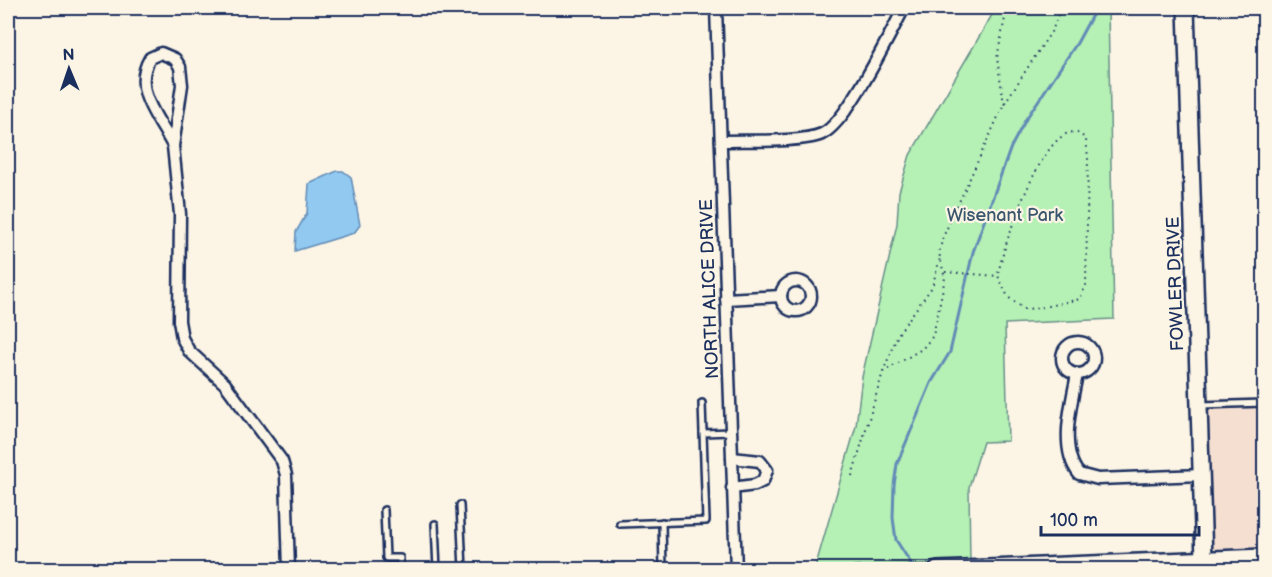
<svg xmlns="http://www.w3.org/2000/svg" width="1272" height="577" viewBox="0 0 1272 577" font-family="'Balsamiq Sans',sans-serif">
  <rect width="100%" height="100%" fill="#fcf5e5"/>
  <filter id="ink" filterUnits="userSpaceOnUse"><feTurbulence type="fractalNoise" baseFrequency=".0167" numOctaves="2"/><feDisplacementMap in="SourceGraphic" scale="12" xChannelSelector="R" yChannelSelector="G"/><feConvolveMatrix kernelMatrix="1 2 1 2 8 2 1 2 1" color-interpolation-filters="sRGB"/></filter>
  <g filter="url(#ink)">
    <polygon fill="#f5dfd1" points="1264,398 1264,550 1219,551 1213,548 1209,541 1203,399"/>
    <polygon fill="#b5f0b4" stroke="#689089" stroke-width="1.5" points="996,8 1108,8 1114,319 1005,324 1008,441 983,442 969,487 970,563 815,568 856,426 862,377 897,224 899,192 910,155"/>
    <polygon fill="#91c9f0" stroke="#628bb6" stroke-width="1.5" points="337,171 343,171 351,177 360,225 354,233 295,251 296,232 307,213 309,184"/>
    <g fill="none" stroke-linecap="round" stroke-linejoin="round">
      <polyline stroke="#628bb6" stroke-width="3" points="912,565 896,540 893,518 894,485 897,464 931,383 950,352 973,252 1011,147 1026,119 1077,43 1096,8"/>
      <g stroke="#1b2f5e" stroke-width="10">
        <g id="lane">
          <polyline points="1201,405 1264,403"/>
          <polyline points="703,433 731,432"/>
          <polyline points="460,505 463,570"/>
          <polyline points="384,510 386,558 400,558 400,570"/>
          <polyline points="662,522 663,570"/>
          <polyline points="435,524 437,570"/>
          <polyline points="620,524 706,521 702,403"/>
        </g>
      </g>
      <g stroke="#1b2f5e" stroke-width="15">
        <g id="street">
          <polyline points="716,8 736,570"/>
          <path d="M721 141C745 140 801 143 822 134 848 122 889 35 904 8"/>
          <path d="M173 146C159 118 131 90 150 58L161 53 175 59 180 67 182 85 173 146 180 214 179 321 182 338 189 351 225 384 282 461 286 475 289 570"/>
          <circle cx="796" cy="296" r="15"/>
          <polyline points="726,299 781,296"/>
          <circle cx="1078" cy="358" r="16"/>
          <path d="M1077 374C1072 403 1058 448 1079 474L1098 479 1202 475"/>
          <polyline points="732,458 760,461 767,470 763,481 755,485 732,488"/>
        </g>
      </g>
      <g stroke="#1b2f5e" stroke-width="20">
        <g id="secondary">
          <polyline points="1186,8 1204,559"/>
          <polyline points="937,570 1264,557"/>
        </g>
      </g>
      <g stroke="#1b2f5e" stroke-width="2" stroke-dasharray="1.5 4.5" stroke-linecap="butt">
        <polyline points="1004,104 997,58 1007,8"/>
        <path d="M945 272 998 276 1008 297 1024 309 1039 308 1080 299 1086 285 1088 157 1086 140C1052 96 1000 253 998 276"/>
        <polyline points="883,372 898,334 932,287 940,258"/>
        <polyline points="852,476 883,372 922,349 933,336 945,278 939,253 943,237 1004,104 1053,29 1060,8"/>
      </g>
      <use href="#lane" stroke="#fcf5e5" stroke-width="5"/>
      <use href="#street" stroke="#fcf5e5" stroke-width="10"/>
      <use href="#secondary" stroke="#fcf5e5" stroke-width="15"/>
    </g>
  </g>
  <g text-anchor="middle" stroke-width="4.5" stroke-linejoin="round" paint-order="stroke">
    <g font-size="18" fill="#3a566f" stroke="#fcf5e5">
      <text x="1005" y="221">Wisenant Park</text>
    </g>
    <g font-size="18" fill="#1b2f5e" stroke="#fcf5e5">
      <text transform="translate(1175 284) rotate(-92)" y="6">FOWLER DRIVE</text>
      <text transform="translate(709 289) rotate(-92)" y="6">NORTH ALICE DRIVE</text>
    </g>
  </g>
  <rect width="1272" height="577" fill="none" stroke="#fcf5e5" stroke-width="30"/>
  <rect x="15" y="15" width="1242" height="547" fill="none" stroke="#1b2f5e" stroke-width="2" filter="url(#ink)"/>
  <g transform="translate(69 69) rotate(358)" stroke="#fcf5e5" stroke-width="4.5" paint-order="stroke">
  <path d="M0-4.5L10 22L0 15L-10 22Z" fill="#1b2f5e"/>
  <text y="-9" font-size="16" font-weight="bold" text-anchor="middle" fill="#1b2f5e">N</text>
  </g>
  <path d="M1041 526v9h158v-9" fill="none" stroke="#1b2f5e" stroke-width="3"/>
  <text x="1050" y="526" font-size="18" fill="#1b2f5e" stroke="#fcf5e5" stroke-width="4.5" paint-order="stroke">100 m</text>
</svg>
